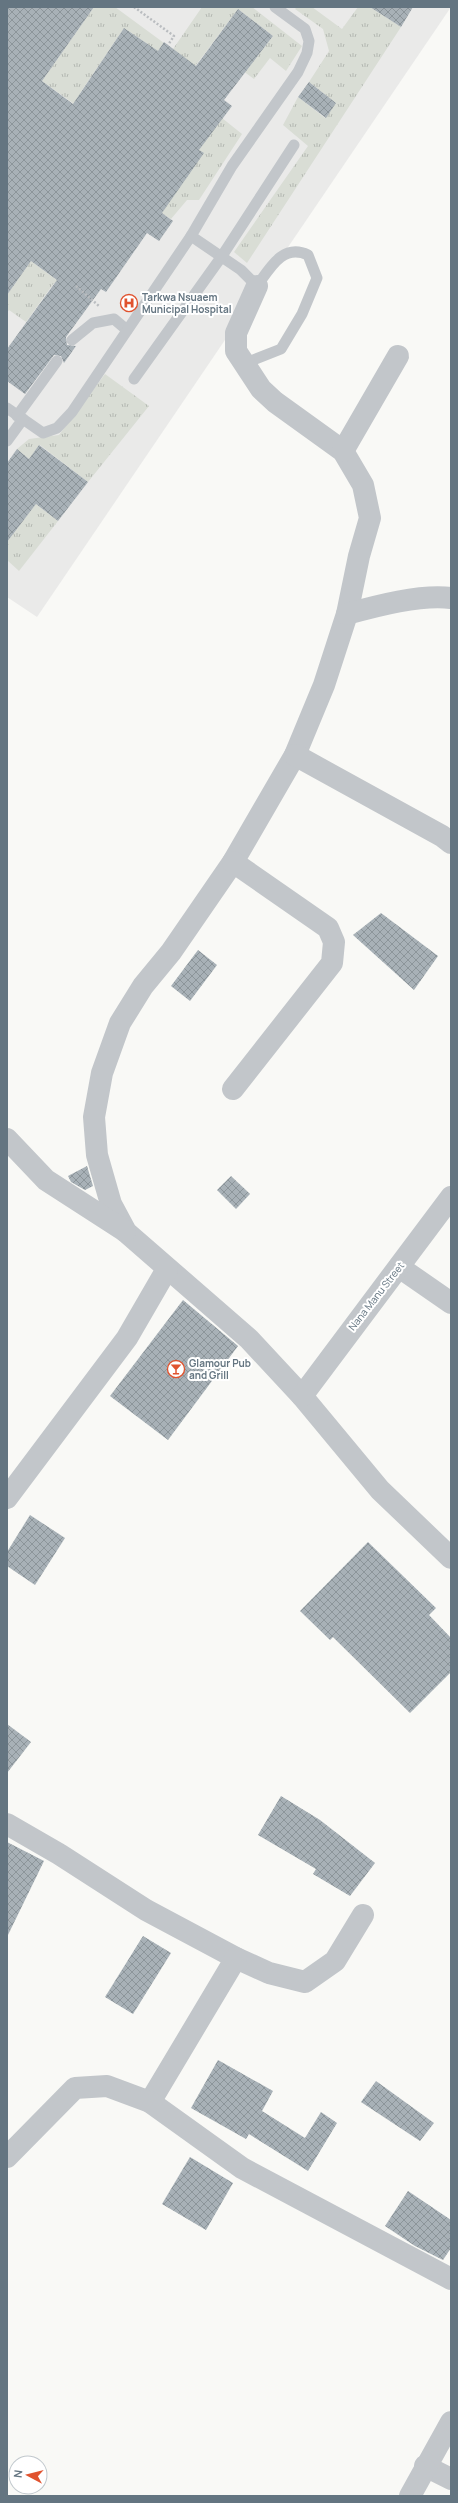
<svg xmlns="http://www.w3.org/2000/svg" width="458" height="2503" viewBox="0 0 458 2503" font-family="Manrope,sans-serif">
  <defs>
    <pattern id="grass-tufts" width="24" height="20" patternUnits="userSpaceOnUse"><rect width="24" height="20" fill="#d9ddd5"/><path d="M3 7l-1-3M5 7V3M7 7l1-3M15 17l-1-3M17 17v-4M19 17l1-3" fill="none" stroke="#b4b8b2"/></pattern>
    <pattern id="building-cross-hatch" width="8" height="8" patternUnits="userSpaceOnUse"><rect width="8" height="8" fill="#a8b1b7"/><path d="M0 0l8 8M0 8l8-8" fill="none" stroke="#8c959a"/></pattern>
  </defs>
  <rect width="100%" height="100%" fill="#f9f9f6"/>
  <polygon fill="#eaeae9" points="7,7 451,7 37,617 7,597"/>
  <g fill="url(#grass-tufts)" fill-rule="evenodd">
    <path d="M94 7H115L164 43 105 126 42 81ZM124 28 152 47 109 113 80 93Z"/>
    <polygon points="202,7 252,7 302,46 286,71 270,58 254,79 239,68 257,57 273,36 238,9 172,97 173,49"/>
    <polygon points="297,7 312,7 342,29 358,7 378,7 376,11 401,27 247,263 234,252 308,146 283,125 298,97 325,118 336,103 309,82 329,51 323,29 295,9"/>
    <polygon points="222,118 242,134 199,200 187,200 171,219 162,213 177,134"/>
    <polygon points="31,261 62,284 60,287 54,283 26,322 9,310 7,313 7,295"/>
    <polygon points="105,374 149,406 88,482 40,445 29,459 17,449 29,439 59,435"/>
    <polygon points="36,504 58,521 19,571 7,560 7,542"/>
  </g>
  <g fill="url(#building-cross-hatch)">
    <polygon points="7,7 94,7 42,81 73,104 124,28 158,51 164,42 196,66 238,9 273,36 224,100 232,106 199,150 204,153 162,213 173,221 159,241 147,233 106,292 101,289 66,337 67,345 76,346 64,363 61,356 54,355 25,394 7,381 7,349 57,280 31,261 7,295"/>
    <polygon points="370,7 413,7 401,27"/>
    <polygon points="309,82 336,103 326,118 298,97"/>
    <polygon points="39,445 88,482 58,521 36,504 7,542 7,463 17,449 29,459"/>
    <polygon points="381,913 438,956 414,990 353,935"/>
    <polygon points="198,950 217,965 190,1001 171,986"/>
    <polygon points="87,1166 93,1186 85,1190 71,1182 68,1176"/>
    <polygon points="231,1176 250,1194 236,1209 217,1190"/>
    <polygon points="183,1300 238,1346 168,1440 110,1396"/>
    <polygon points="30,1515 65,1538 35,1585 7,1566 7,1552"/>
    <polygon points="368,1542 436,1608 429,1615 451,1638 451,1672 410,1713 333,1637 330,1640 300,1611"/>
    <polygon points="7,1724 31,1742 7,1773"/>
    <polygon points="281,1796 320,1820 375,1863 350,1896 313,1874 316,1869 258,1835"/>
    <polygon points="7,1842 44,1861 7,1937"/>
    <polygon points="143,1936 171,1953 133,2014 105,1997"/>
    <polygon points="218,2060 273,2091 262,2111 305,2138 321,2112 337,2123 308,2171 249,2134 246,2139 191,2108"/>
    <polygon points="376,2081 434,2123 420,2141 361,2102"/>
    <polygon points="190,2157 233,2183 206,2230 162,2204"/>
    <polygon points="408,2191 451,2220 451,2248 443,2260 415,2246 385,2226"/>
  </g>
  <g fill="none" stroke-linecap="round" stroke-linejoin="round">
    <g stroke="#babdc0" stroke-width="2.5" stroke-dasharray="2 2" stroke-linecap="butt">
      <polyline points="134,7 174,36 168,45"/>
      <polyline points="76,286 99,306"/>
    </g>
    <g stroke="#c2c6ca" stroke-width="11">
      <path d="M191 236 241 270 257 286C270 268 283 243 308 255L317 278 302 314 281 349 243 364"/>
      <polyline points="72,340 93,323 114,319 127,330"/>
      <polyline points="134,379 222,256 294,145"/>
      <polyline points="7,408 43,433 57,428 72,412 191,236 232,166 298,72 307,53 309,41 305,29 275,7"/>
      <polyline points="17,416 57,361"/>
      <polyline points="7,441 23,419"/>
    </g>
    <g stroke="#c2c6ca" stroke-width="22">
      <polyline points="257,286 236,333 236,351 261,389 275,402 343,451 363,485 370,518 359,556 347,614 324,685 295,755 233,862 171,952 143,986 120,1023 102,1073 94,1117 97,1155 111,1204 126,1232 249,1339 302,1396 380,1490 451,1558"/>
      <polyline points="343,451 398,356"/>
      <path d="M347 614C376 606 421 594 451 598"/>
      <polyline points="295,755 442,836 451,843"/>
      <polyline points="233,1089 332,963 334,942 328,928 233,862"/>
      <polyline points="7,1139 46,1180 125,1231"/>
      <polyline points="399,1267 451,1303"/>
      <polyline points="302,1396 451,1197"/>
      <polyline points="7,1498 127,1338 167,1269"/>
      <polyline points="7,1824 59,1854 146,1910 236,1958 269,1973 305,1982 335,1961 363,1915"/>
      <polyline points="150,2102 236,1958"/>
      <polyline points="7,2157 75,2088 107,2086 150,2102 242,2168 451,2279"/>
      <polyline points="425,2466 451,2479"/>
      <polyline points="410,2496 451,2422"/>
    </g>
  </g>
  <defs>
    <g id="hospital-ring" transform="scale(0.9)"><circle r="9.5" fill="#fff" stroke="#e0532f" stroke-width="1.5"/><path d="M-5-5h3v3.5h4V-5h3V5h-3V1.5h-4V5h-3Z" fill="#e0532f"/></g>
    <g id="bar-ring" transform="scale(0.9)"><circle r="9.5" fill="#fff" stroke="#e0532f" stroke-width="1.5"/><path d="M-6-5H6L.8 .8V4.5H3.5V6h-7V4.5H-.8V.8Z" fill="#e0532f"/></g>
  </defs>
  <g fill-rule="evenodd">
    <use href="#hospital-ring" x="129" y="303"/>
    <use href="#bar-ring" x="176" y="1369"/>
  </g>
  <g text-anchor="middle" stroke-width="4" stroke-linejoin="round" paint-order="stroke">
    <g font-size="10" font-weight="bold" fill="#647581" stroke="#fff" text-anchor="start">
      <text x="142" y="301">Tarkwa Nsuaem<tspan x="142" dy="12">Municipal Hospital</tspan></text>
      <text x="189" y="1367">Glamour Pub<tspan x="189" dy="12">and Grill</tspan></text>
    </g>
    <g font-size="10" fill="#647581" stroke="#fff">
      <text transform="translate(376 1296) rotate(-52)" y="4">Nana Manu Street</text>
    </g>
  </g>
  <rect width="458" height="2503" fill="none" stroke="#647581" stroke-width="16"/>
  <g transform="translate(28 2475) rotate(277)"><circle r="19" fill="#ffffff" stroke="#c1c8cd"/>
  <path d="M0-3L7 15L0 10L-7 15Z" fill="#e0532f"/>
  <text y="-6" font-size="11" font-weight="bold" text-anchor="middle" fill="#647581">N</text>
  </g>
</svg>
